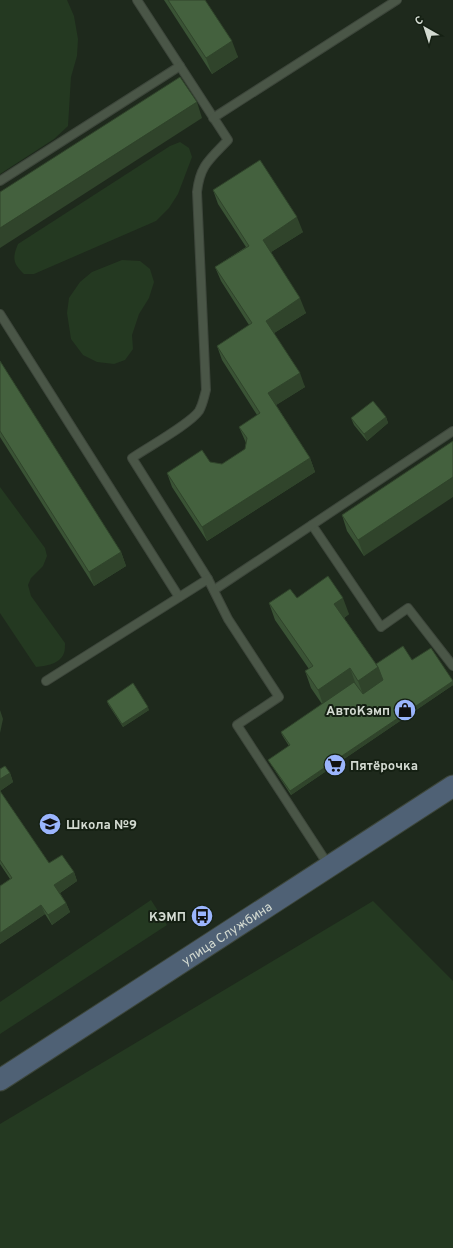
<svg xmlns="http://www.w3.org/2000/svg" width="453" height="1248" viewBox="0 0 453 1248" font-family="Overpass,sans-serif">
  <rect width="100%" height="100%" fill="#1e291c"/>
  <g fill="#243921">
    <polygon points="0,0 67,0 74,16 78,39 77,56 71,77 68,126 54,139 0,174"/>
    <path d="M180 142 189 148 192 157 178 194 169 208 156 221 34 274H24C13 264 12 258 18 244L170 146Z"/>
    <polygon points="122,260 140,261 150,269 154,282 149,298 139,314 132,335 133,349 125,360 114,364 97,362 83,355 71,339 67,313 69,298 80,282 92,272"/>
    <path d="M0 487 45 548 47 556 43 566 31 578 28 585 31 596 65 643C65 646 65 651 64 653 60 664 46 666 36 667L0 613Z"/>
    <polygon points="151,900 167,925 0,1034 0,1002"/>
    <polygon points="373,901 453,981 453,1248 0,1248 0,1124"/>
  </g>
  <g fill="none" stroke-linecap="round" stroke-linejoin="round">
    <g stroke="#3d463b" stroke-width="10">
      <g id="lane">
        <path d="M137 0 228 140C210 159 200 165 197 192L206 390C204 397 203 404 199 411 190 424 148 447 132 458L208 579"/>
        <polyline points="213,118 397,0"/>
        <polyline points="0,181 180,66"/>
        <polyline points="0,314 179,597"/>
        <polyline points="312,525 381,627 408,608 453,666"/>
        <polyline points="214,590 453,431"/>
        <polyline points="46,681 208,579 228,619 279,697 237,725 329,866"/>
      </g>
    </g>
    <g stroke="#3d463b" stroke-width="23">
      <g id="secondary">
        <path id="s1" d="M0 1080 453 786"/>
      </g>
    </g>
    <use href="#lane" stroke="#4a5647" stroke-width="8"/>
    <use href="#secondary" stroke="#4f6175" stroke-width="21"/>
  </g>
  <g fill="#3a5335">
    <polygon points="164,0 205,0 238,57 212,74"/>
    <polygon points="213,190 303,232 271,252 306,313 274,333 305,387 276,405 310,458 315,472 207,541 172,487 167,473 210,462 222,464 245,449 246,443 239,427 257,415 222,360 217,346 249,325 221,281 215,267 246,247 218,204"/>
    <polygon points="0,361 121,552 126,566 94,586 0,437"/>
    <polygon points="386,417 388,423 367,441 354,425 351,418"/>
    <polygon points="453,441 364,556 347,531 342,515"/>
    <polygon points="297,598 349,614 344,618 376,664 412,660 453,681 453,685 291,795 270,763 268,760 289,746 282,735 281,732 322,704 311,688 305,671 309,669 275,620 269,603"/>
    <polygon points="107,701 149,710 123,727 108,704"/>
    <polygon points="0,769 10,773 13,782 0,791 49,863 74,872 77,881 60,893 66,903 70,912 52,925 45,914 0,944 0,886 10,879 0,864"/>
  </g>
  <g fill="#30442b">
    <polygon points="232,41 238,57 212,74 206,58"/>
    <polygon points="197,102 202,118 0,248 0,228"/>
    <polygon points="297,217 303,232 268,254 263,240"/>
    <polygon points="300,298 306,313 271,335 266,321"/>
    <polygon points="300,373 305,387 273,407 268,393"/>
    <polygon points="386,417 388,423 367,441 364,434"/>
    <polygon points="310,458 315,472 207,541 202,527"/>
    <polygon points="453,477 453,497 364,556 358,540"/>
    <polygon points="121,552 126,566 94,586 89,572"/>
    <polygon points="343,598 349,614 340,621 334,604"/>
    <polygon points="378,667 384,683 364,697 358,681"/>
    <polygon points="350,668 356,685 324,707 318,690"/>
    <polygon points="453,681 453,685 291,795 290,791"/>
    <polygon points="148,707 149,710 123,727 122,724"/>
    <polygon points="0,710 3,719 0,733"/>
    <polygon points="10,773 13,782 0,791 0,779"/>
    <polygon points="74,872 77,881 58,894 54,885"/>
    <polygon points="66,903 70,912 52,925 48,915"/>
    <polygon points="41,905 45,914 0,944 0,933"/>
  </g>
  <g fill="#44613e" stroke="#30442b">
    <polygon points="168,0 205,0 232,41 206,58"/>
    <polygon points="180,77 197,102 0,228 0,192"/>
    <polygon points="260,160 297,217 263,240 300,298 266,321 300,373 268,393 310,458 202,527 167,473 202,450 210,462 222,464 245,449 247,438 239,427 260,413 217,346 252,323 215,267 249,246 213,190"/>
    <polygon points="0,361 121,552 89,572 0,431"/>
    <polygon points="373,401 386,417 364,434 351,418"/>
    <polygon points="453,441 453,477 358,540 342,515"/>
    <polygon points="328,576 343,598 334,604 378,667 358,681 350,668 318,690 305,671 313,666 269,603 290,589 297,598"/>
    <polygon points="403,646 412,660 431,648 453,681 290,791 268,760 290,745 281,732 354,682 363,694 383,680 378,667 376,664"/>
    <polygon points="133,683 148,707 122,724 107,701"/>
    <polygon points="5,766 10,773 0,779 0,769"/>
    <polygon points="0,791 49,863 62,855 74,872 54,885 66,903 48,915 41,905 0,933 0,886 12,878 0,860"/>
  </g>
  <defs>
    <g id="shop-disc" transform="scale(1.15)"><circle r="9.5" fill="#9bb5fd" stroke="#152013"/><path d="M-5-2.5h2.3a2.7 3.5 0 0 1 5.4 0H5L5.5 6h-11ZM-1.5-2.5h3a1.5 2.3 0 0 0-3 0Z" fill="#111"/></g>
    <g id="supermarket-disc" transform="scale(1.15)"><circle r="9.5" fill="#9bb5fd" stroke="#152013"/><path d="M-6-5.5h2.5l.6 2H6L4.5 2H-2.5L-4.4-4H-6ZM-1.5 3.2a1.3 1.3 0 1 0 .1 0ZM3 3.2a1.3 1.3 0 1 0 .1 0Z" fill="#111"/></g>
    <g id="school-disc" transform="scale(1.15)"><circle r="9.5" fill="#9bb5fd" stroke="#152013"/><path d="M0-5L7-2L0 1L-7-2ZM-4 1L0 2.5L4 1V4Q0 6-4 4Z" fill="#111"/></g>
    <g id="bus-disc" transform="scale(1.15)"><circle r="9.5" fill="#9bb5fd" stroke="#152013"/><path d="M-5-6H5V4H4V6H2V4H-2V6H-4V4H-5ZM-3.5-4V0h7V-4ZM-3.5 1.2v1.5H-2V1.2ZM2 1.2v1.5H3.5V1.2Z" fill="#111"/></g>
  </defs>
  <g fill-rule="evenodd">
    <use href="#shop-disc" x="405" y="710"/>
    <use href="#supermarket-disc" x="335" y="765"/>
    <use href="#school-disc" x="50" y="824"/>
    <use href="#bus-disc" x="202" y="916"/>
  </g>
  <g text-anchor="middle" stroke-width="4" stroke-linejoin="round" paint-order="stroke">
    <g font-size="13" font-weight="bold" fill="#d3dad1" stroke="#152013" text-anchor="end">
      <text x="390" y="715">АвтоКэмп</text>
      <text x="350" y="770" text-anchor="start">Пятёрочка</text>
      <text x="66" y="829" text-anchor="start">Школа №9</text>
      <text x="186" y="921">КЭМП</text>
    </g>
    <g font-size="13" fill="#d3dad1" stroke="#152013">
      <text dy="5" stroke="none"><textPath href="#s1" startOffset="270">улица Службина</textPath></text>
    </g>
  </g>
  <g transform="translate(425 28) rotate(321)" stroke="#152013" stroke-width="3" paint-order="stroke">
  <path d="M0-3L7 15L0 10L-7 15Z" fill="#d3dad1"/>
  <text y="-6" font-size="11" font-weight="bold" text-anchor="middle" fill="#d3dad1">С</text>
  </g>
</svg>
